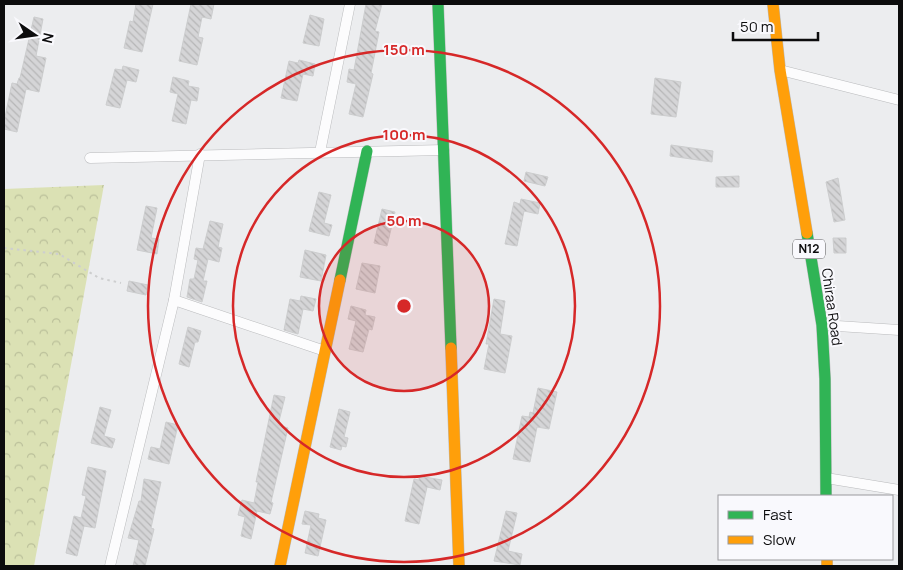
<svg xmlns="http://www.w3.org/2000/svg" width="903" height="570" viewBox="0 0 903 570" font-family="Manrope,sans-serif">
  <defs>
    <pattern id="forest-crowns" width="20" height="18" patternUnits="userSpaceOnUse" patternTransform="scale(1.25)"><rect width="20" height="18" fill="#dbe1b4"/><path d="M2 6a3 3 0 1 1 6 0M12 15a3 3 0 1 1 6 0" fill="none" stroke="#bbc09a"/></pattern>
    <pattern id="building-back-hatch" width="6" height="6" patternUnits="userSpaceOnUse" patternTransform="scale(1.25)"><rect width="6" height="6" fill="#d5d5d7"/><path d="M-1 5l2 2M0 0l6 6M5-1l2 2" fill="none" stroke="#b6b6b7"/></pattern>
  </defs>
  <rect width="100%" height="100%" fill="#ecedef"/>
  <polygon fill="url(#forest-crowns)" points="104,185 34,566 4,566 4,189"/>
  <g fill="url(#building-back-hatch)" stroke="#cccdce">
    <polygon points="136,4 153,4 142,52 124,48 130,21 133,22"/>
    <polygon points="191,4 214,4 211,19 202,17 198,37 203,38 197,65 179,61"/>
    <polygon points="366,4 382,4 375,31 379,32 371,73 373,74 363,117 349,114 356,84 347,82 349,69 354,70"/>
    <polygon points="310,15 324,19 319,46 303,43"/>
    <polygon points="34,17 43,19 36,56 46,58 39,92 26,89 17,132 4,129 4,122 12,83 17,84 19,78 20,78"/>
    <polygon points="299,60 315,64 313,76 303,74 297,101 281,98 289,61 298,63"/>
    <polygon points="123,66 139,70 136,82 127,80 120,108 106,105 115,69 122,70"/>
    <polygon points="173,77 189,81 188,86 199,88 197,101 191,100 186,124 172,121 178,94 170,92"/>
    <polygon points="655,78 681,82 676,117 651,114"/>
    <polygon points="671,145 713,151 712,162 670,156"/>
    <polygon points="526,172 548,177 545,186 524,181"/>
    <polygon points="739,176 739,187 716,187 716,177"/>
    <polygon points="838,178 845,220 834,222 826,182"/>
    <polygon points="319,192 331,195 324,223 332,225 329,236 309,231"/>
    <polygon points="521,199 540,203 538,214 524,211 517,246 505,244 514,202 520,204"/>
    <polygon points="146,206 157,208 151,238 159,239 157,254 137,250"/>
    <polygon points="382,209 395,212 387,246 374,243"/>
    <polygon points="210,221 223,224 218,247 222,248 219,262 208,259 203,281 207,281 202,302 187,297 190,279 194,279 198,260 194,259 196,248 203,249"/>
    <polygon points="833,238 846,238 846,253 834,253"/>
    <polygon points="305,250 326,255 321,281 300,277"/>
    <polygon points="362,263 380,266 375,293 356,289"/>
    <polygon points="129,281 148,285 146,295 127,291"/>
    <polygon points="301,296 316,299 313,311 303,309 298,334 284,330 290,299 300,301"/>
    <polygon points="494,299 505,301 500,334 512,336 505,373 484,369 489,344 486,344"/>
    <polygon points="351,306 366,310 365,315 375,317 372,330 369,329 363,352 349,349 356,321 348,319"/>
    <polygon points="188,327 201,331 198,342 195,342 189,367 179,364"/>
    <polygon points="538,388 557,392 549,429 537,427 530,462 513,459 522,416 529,417 530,412 533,413"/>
    <polygon points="274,395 285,397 278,425 288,428 271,502 273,503 270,514 257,511 251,539 241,536 245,517 238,515 242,500 254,503 258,482 256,482"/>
    <polygon points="100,407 111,410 104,436 115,439 112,448 91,443"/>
    <polygon points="339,409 350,412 344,437 348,438 346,447 342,446 341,450 330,447"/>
    <polygon points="166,422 178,425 169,464 148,459 151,447 160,449"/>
    <polygon points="88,467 106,471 95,528 84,526 77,556 66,553 74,516 81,518 86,496 82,495"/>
    <polygon points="419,476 442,480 440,490 427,487 419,524 405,521 414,479 419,480"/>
    <polygon points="144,479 161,482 151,528 154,529 145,566 133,566 139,540 128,538 139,501 141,501"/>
    <polygon points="305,511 319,514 318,518 326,520 318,556 305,553 311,525 302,524"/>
    <polygon points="506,511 517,513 508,551 522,554 520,565 494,561"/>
  </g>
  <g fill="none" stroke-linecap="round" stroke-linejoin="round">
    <g stroke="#babbbd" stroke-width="11">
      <g id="street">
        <polyline points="780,70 899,100"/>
        <polyline points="320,152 350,4"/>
        <polyline points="90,158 444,150"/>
        <polyline points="174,300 325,351"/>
        <polyline points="822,325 899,330"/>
        <polyline points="826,478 899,490"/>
        <polyline points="110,566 174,300 200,154"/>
      </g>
    </g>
    <g stroke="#babbbd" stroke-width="12">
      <g id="fast">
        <polyline points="438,4 451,348"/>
        <polyline points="807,233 822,325 825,379 826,496"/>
        <polyline points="340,280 367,151"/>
      </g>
    </g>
    <g stroke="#babbbd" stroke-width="12">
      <g id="slow">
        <polyline points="773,4 780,70 807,233"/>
        <polyline points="451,348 459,566"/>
        <polyline points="827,559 827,566"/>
        <polyline points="280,566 340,280"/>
      </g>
    </g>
    <polyline stroke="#cdcecf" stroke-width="2" stroke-dasharray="2.5 4" stroke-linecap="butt" points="4,248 59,254 99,278 121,283"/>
    <use href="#street" stroke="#fcfcfd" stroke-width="10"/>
    <use href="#fast" stroke="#30b455" stroke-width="11"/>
    <use href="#slow" stroke="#ff9f0a" stroke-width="11"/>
  </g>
  <circle cx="404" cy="306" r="85" fill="#d62828" fill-opacity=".12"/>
  <g fill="none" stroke="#d62828" stroke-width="2.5">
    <circle cx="404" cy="306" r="85"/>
    <circle cx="404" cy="306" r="171"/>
    <circle cx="404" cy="306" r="256"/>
  </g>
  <g text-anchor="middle" stroke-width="4" stroke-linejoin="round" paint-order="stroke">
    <rect fill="#f9f9fd" stroke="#535355" stroke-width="1" x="793" y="239.5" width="32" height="19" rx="4"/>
    <g font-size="12" font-weight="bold" fill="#0c0c0d">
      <text x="809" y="253">N12</text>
    </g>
    <g font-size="14" fill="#0c0c0d" stroke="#f9f9fd">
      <text transform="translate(832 307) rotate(82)" y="5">Chiraa Road</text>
    </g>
  </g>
  <circle cx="404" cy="306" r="8" fill="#d62828" stroke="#f9f9fd" stroke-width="2.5"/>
  <g font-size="15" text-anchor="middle" font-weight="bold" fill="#d62828" stroke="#f9f9fd" stroke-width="4" stroke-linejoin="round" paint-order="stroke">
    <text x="404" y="55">150 m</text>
    <text x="404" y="140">100 m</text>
    <text x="404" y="226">50 m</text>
  </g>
  <rect width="903" height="570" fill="none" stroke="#0c0c0d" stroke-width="10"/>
  <rect x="718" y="495" width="175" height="65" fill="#f9f9fd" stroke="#9a9a9d"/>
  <rect x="728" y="511" width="25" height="8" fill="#30b455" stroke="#9a9a9d"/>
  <text x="763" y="520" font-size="15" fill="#0c0c0d">Fast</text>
  <rect x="728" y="536" width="25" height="8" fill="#ff9f0a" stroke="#9a9a9d"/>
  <text x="763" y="545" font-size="15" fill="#0c0c0d">Slow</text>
  <g transform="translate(35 35) rotate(103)" stroke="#f9f9fd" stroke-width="4" paint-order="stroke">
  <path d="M0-4L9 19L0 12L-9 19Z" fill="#0c0c0d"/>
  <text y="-8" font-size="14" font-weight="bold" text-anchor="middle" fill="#0c0c0d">N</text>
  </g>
  <path d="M733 32v8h85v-8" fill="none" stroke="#0c0c0d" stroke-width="2.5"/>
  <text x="740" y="32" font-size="15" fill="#0c0c0d" stroke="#f9f9fd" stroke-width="4" paint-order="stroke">50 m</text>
</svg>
